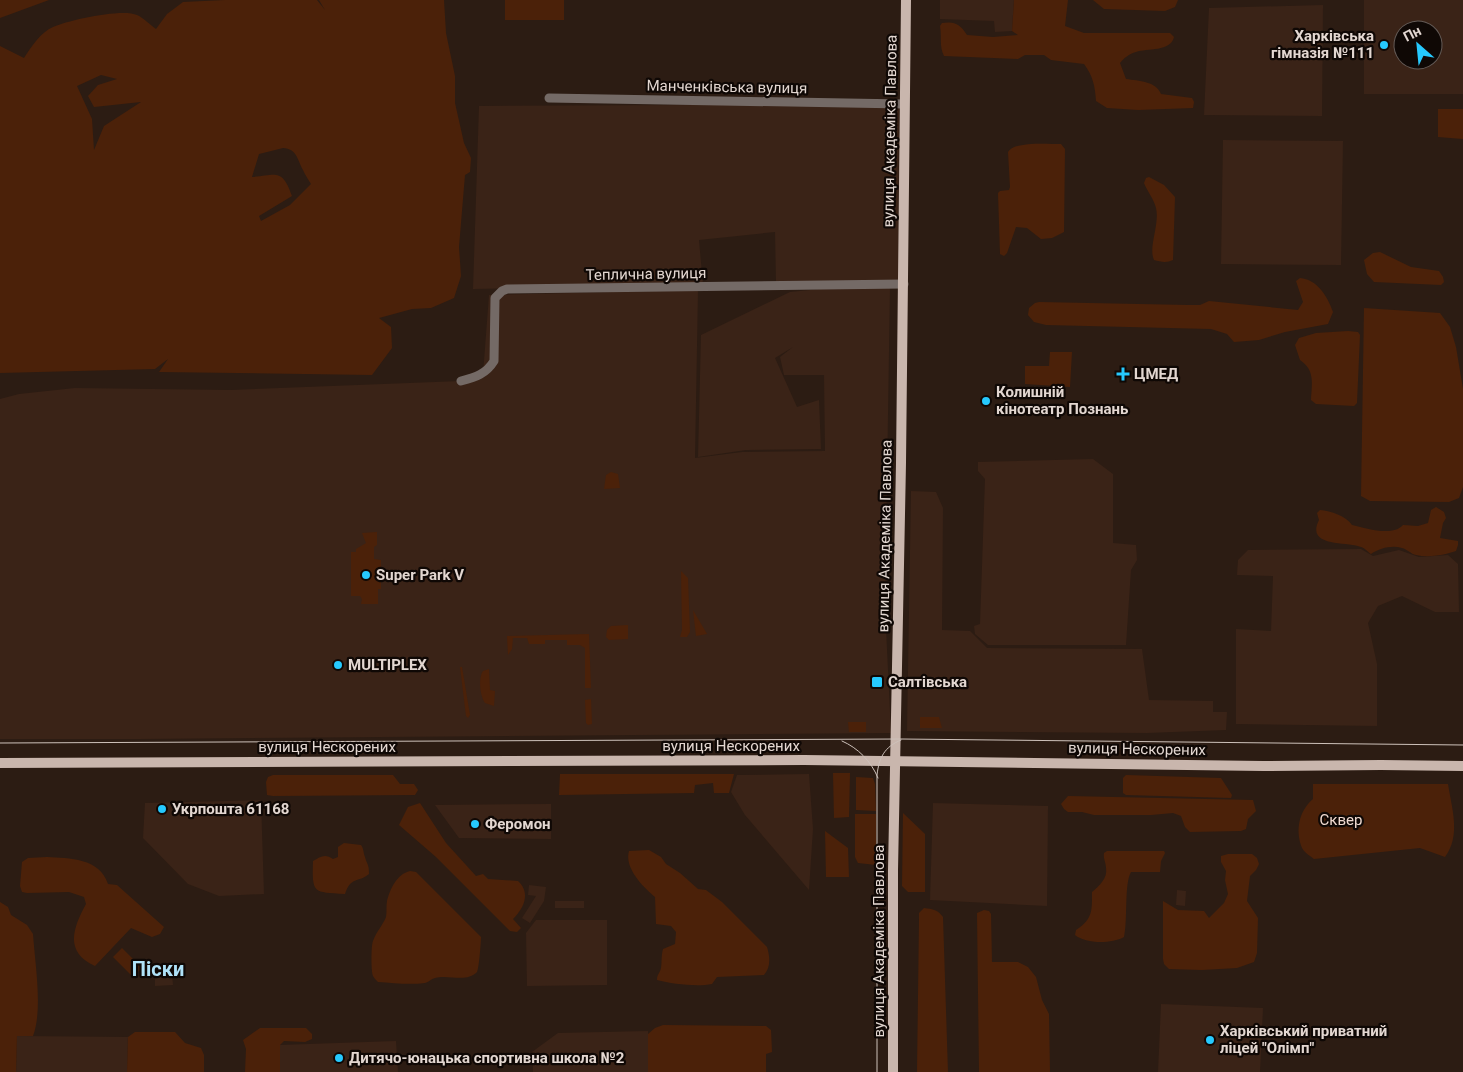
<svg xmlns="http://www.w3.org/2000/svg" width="1463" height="1072" viewBox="0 0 1463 1072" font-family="Roboto,sans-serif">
  <rect width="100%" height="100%" fill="#2c1c13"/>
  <g fill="#3a2317" fill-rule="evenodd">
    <polygon points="940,0 1014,0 1012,31 995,32 994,21 940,19"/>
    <path d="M1364 0H1463V94H1364ZM1403 30H1433V60H1403Z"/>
    <polygon points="1323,5 1322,116 1204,115 1209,8"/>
    <polygon points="899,104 898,281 776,283 775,232 699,240 703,285 473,289 479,106"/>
    <polygon points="1223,140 1343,141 1341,265 1221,264"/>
    <polygon points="890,287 885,607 891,733 141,739 0,739 0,399 19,394 75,388 231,390 461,381 483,374 489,295 698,290 695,458 742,452 825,451 824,375 784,375 780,357 793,347 775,358 797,407 819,400 821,449 746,450 698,457 701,335 790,292 820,289"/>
    <polygon points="1093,459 1113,474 1113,543 1136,545 1137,560 1131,570 1126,645 988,645 975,634 974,626 980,624 985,479 978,471 978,462"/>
    <polygon points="911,491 936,492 943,508 942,630 970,631 987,648 1142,649 1149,700 1213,701 1213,712 1227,712 1226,730 1147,733 907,731"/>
    <polygon points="1361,549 1373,556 1399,550 1419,557 1448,555 1458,564 1459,612 1435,612 1402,596 1378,606 1368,623 1377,664 1377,726 1236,724 1236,629 1271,631 1273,576 1237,575 1238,560 1248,550"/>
    <polygon points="809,774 813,829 809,890 745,815 731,792 737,775"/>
    <polygon points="261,800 264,894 219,896 188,884 143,838 145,803"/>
    <polygon points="933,803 1048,806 1047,906 930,900"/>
    <polygon points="551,804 551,839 459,838 435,805"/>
    <polygon points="529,885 546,887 544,901 530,923 522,918 536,896 528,895"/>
    <polygon points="1177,890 1186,891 1185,906 1176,905"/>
    <rect x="555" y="901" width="29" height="7"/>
    <polygon points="536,920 607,920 607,985 527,986 526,933"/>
    <polygon points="172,974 173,985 155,986 155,976"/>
    <polygon points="1161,1004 1263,1008 1260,1072 1158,1072"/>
    <polygon points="648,1031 648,1072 533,1072 532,1052 558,1033"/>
    <polygon points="17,1036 128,1037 127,1072 16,1072"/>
    <polygon points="396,1041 398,1072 280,1072 280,1045"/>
  </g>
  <g fill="#4b2109" fill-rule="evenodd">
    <polygon points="0,0 49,0 0,18"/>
    <path d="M225 0H317L325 10 319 0H444L446 33 455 76V103L464 143 471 158 470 172 465 175 459 247 461 276 454 298 431 308 412 309 379 318 391 327 392 348 372 375 159 372 168 359 155 369 0 373V46L24 58C31 47 41 32 53 27 68 20 123 8 137 15 144 18 150 25 156 29L167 14 183 2ZM101 75 117 79 98 85 88 96 94 107 141 102 104 126 94 150 92 119 77 86ZM283 148C297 149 297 159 303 170 305 175 308 179 311 184L290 205 261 221 259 216 292 196C282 168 277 175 252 177L259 154Z"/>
    <rect x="505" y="0" width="59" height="20"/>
    <path d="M1014 0H1068L1065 26 1084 33H1170L1174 37C1171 52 1147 48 1136 52 1129 54 1124 58 1120 63L1126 79C1139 81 1156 81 1161 94L1192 98 1194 102 1193 108 1138 110 1107 108 1096 101C1095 86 1093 76 1084 64L1051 60 1044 55H1025L1018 59 944 56C939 46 942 37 940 26L942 23C955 21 960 24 967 35L993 37 1018 35 1012 31Z"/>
    <polygon points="1093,0 1178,0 1175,7 1165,11 1104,9"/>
    <polygon points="1438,109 1463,109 1463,139 1438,137"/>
    <path d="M1061 144 1065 149 1064 232 1052 238 1041 239 1027 228 1016 227 1007 253 1004 256 1000 254 998 193 1000 191 1009 190 1010 187 1008 152C1014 141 1048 144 1061 144Z"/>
    <path d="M1149 177 1164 185 1175 197 1173 260C1167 263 1161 262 1154 260 1148 247 1160 224 1156 208 1154 199 1147 191 1144 183L1146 178Z"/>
    <polygon points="1380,252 1411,267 1439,271 1443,277 1444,282 1441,285 1374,282 1367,274 1364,260 1373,253"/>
    <path d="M1300 278C1317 279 1328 297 1333 312L1328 324 1285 332 1259 340 1234 342 1227 334 1211 329 1046 325 1034 322 1028 315 1029 308 1035 303 1039 302 1189 305H1200L1209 301 1298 310 1303 302 1296 281Z"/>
    <polygon points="1364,308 1440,313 1450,327 1456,347 1463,389 1463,487 1459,498 1449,502 1370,501 1361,496"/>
    <path d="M1348 331 1358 332 1360 335 1357 403 1354 406 1316 404 1311 400C1312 383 1315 370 1300 360L1295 345 1299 338 1316 333Z"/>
    <polygon points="1050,352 1072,352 1070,387 1025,384 1025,366 1049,366"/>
    <polygon points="611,472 618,474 620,488 604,489 606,475"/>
    <path d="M1436 507 1444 512 1446 518 1443 523 1440 538 1458 541V545L1456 551C1444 555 1429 558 1416 555 1411 554 1407 549 1402 548 1392 545 1380 548 1371 554 1368 552 1365 548 1361 547 1348 541 1305 548 1319 520L1317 513 1320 510C1331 511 1346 516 1352 525 1365 528 1393 537 1403 525L1418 526 1428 523 1431 510Z"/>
    <polygon points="377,532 377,545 374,547 374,559 381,560 381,589 378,589 378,604 361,604 362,599 360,596 351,596 351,552 356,552 356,549 366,543 362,533"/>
    <polygon points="681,571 688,578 690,632 687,637 680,637 682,630"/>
    <polygon points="693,610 707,634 696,636"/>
    <polygon points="628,625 628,639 609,640 606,637 607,630 611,626"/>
    <polygon points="589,634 591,688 585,688 585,648 580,645 567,645 567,640 545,640 545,644 529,644 527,638 513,638 512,649 508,655 507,636"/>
    <polygon points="460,667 462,667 470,715 468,718 466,716"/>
    <path d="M489 669 490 690 495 691 494 706 485 703C480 696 478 678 483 671Z"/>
    <polygon points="591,699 592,724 588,725 586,723 585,700"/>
    <polygon points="920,717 939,717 942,728 920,728"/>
    <polygon points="848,722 866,722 866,732 849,732"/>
    <polygon points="833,773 850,773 849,817 834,818"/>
    <polygon points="560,774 734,774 729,793 714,793 713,783 695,785 694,793 559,795"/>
    <polygon points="273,775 393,775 400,784 414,784 418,790 415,795 273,796 267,795 266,782 268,777"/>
    <polygon points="1126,775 1221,778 1232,795 1231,798 1126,795 1123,793 1123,778"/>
    <polygon points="856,777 873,778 875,784 876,811 856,810"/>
    <path d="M1313 784H1448C1452 809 1461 836 1445 857L1420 848 1314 859C1310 856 1304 852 1302 848 1295 830 1299 811 1313 799Z"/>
    <polygon points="1068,796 1253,800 1256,811 1248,819 1246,829 1241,831 1190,832 1185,827 1181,816 1173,813 1151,815 1094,815 1082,812 1068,812 1064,809 1061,804"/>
    <path d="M420 803 446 843 476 876 483 874 488 879 518 881C531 893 524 908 513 919L521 928 517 932 510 931 436 857 399 825 408 807Z"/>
    <polygon points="903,813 925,834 925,892 908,892 902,886"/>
    <polygon points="855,814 876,814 876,865 858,863 855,857"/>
    <polygon points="825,831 848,848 849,877 826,877"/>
    <path d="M344 843 361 845C364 849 363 852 365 857 367 865 369 863 369 874 358 883 351 876 345 894 313 892 312 894 313 861 320 857 325 853 333 859L338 857V847Z"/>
    <path d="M649 850 661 857 666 864 680 873 698 889 706 890 722 902 767 947C770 957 771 967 764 975L717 977 712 984C697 987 672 984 657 980 657 974 660 973 661 968 662 962 661 957 663 949L675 944 676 932 671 926 656 924 655 897C643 887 624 868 629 851Z"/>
    <path d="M1107 851H1164L1165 853 1161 861 1160 872H1131C1124 884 1128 920 1124 937 1111 944 1086 944 1075 935L1076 930C1093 919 1092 910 1092 892 1099 886 1108 878 1106 868 1106 862 1103 859 1104 853Z"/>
    <polygon points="1228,854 1252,854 1257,858 1259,864 1256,870 1250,876 1247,901 1258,918 1257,953 1254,962 1237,968 1202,970 1169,969 1164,964 1163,959 1163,901 1178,910 1204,911 1209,918 1224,903 1228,894 1225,880 1226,871 1221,862 1221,856"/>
    <path d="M47 857C69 858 100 858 108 884L117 885 164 927 160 934 152 937 131 928 95 966C64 952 73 928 86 904L84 897 69 892 27 893 22 892 20 886 22 862 28 858Z"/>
    <path d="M410 871 416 872 481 937C481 942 479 969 477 972 467 983 448 974 435 978 431 979 429 982 425 983 410 985 393 983 378 982 376 980 374 978 373 976 371 971 371 945 373 941 376 932 383 925 386 917 387 912 386 906 387 901 390 889 397 874 410 871Z"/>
    <path d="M0 902 8 907 11 915 27 925 33 934C35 963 43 1010 33 1036H17L16 1072H0Z"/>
    <path d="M924 908C933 909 938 910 943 917L948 1072H917L919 919V913Z"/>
    <polygon points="984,910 989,911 991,914 992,962 1018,962 1028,967 1036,977 1042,1000 1049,1014 1050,1072 979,1072 977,913"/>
    <polygon points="122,948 142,968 133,977 113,957"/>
    <polygon points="663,1025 766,1026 771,1030 772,1052 766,1054 766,1072 648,1072 648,1034 655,1028"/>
    <polygon points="260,1028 306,1028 312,1034 312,1039 305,1042 284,1041 280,1045 280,1072 245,1072 246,1049 243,1040"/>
    <polygon points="135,1032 175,1032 185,1043 201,1048 204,1055 204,1072 127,1072 128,1037"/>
  </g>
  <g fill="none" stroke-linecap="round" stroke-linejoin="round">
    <g stroke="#746a66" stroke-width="9">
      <polyline points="549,98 904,104"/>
      <path d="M461 381C476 377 486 374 494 361L495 298 502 291 507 289 904 284"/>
    </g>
    <g stroke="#c9b6ad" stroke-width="10">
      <polyline points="0,763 804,760 1263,766 1381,765 1463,766"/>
      <polyline points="893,1072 893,870 901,463 906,0"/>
    </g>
    <g stroke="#cec2bb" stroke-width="1">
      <path d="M842 741C858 748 871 761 878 778"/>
      <polyline points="0,743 901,739 1463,745"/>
      <path d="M877 1072V775C879 758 884 747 901 740"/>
    </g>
  </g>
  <g fill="#26c9fe" stroke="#0f0805" stroke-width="2">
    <circle cx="1384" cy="45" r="5"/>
    <path d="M1120.5 366.5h5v5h5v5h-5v5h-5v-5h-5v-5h5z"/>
    <circle cx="986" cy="401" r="5"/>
    <circle cx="366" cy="575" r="5"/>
    <circle cx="338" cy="665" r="5"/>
    <rect x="871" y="676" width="12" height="12" rx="2.5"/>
    <circle cx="162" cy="809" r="5"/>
    <circle cx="475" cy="824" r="5"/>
    <circle cx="1210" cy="1040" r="5"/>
    <circle cx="339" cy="1058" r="5"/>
  </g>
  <g text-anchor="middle" stroke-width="4.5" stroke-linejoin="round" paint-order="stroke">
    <g font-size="15" font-weight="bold" fill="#e3d7d1" stroke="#0f0805" text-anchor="start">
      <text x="1374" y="41" text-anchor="end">Харківська<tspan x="1374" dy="17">гімназія №111</tspan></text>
      <text x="1134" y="379">ЦМЕД</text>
      <text x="996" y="397">Колишній<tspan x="996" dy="17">кінотеатр Познань</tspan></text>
      <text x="376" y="580">Super Park V</text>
      <text x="348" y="670">MULTIPLEX</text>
      <text x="888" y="687">Салтівська</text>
      <text x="172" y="814">Укрпошта 61168</text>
      <text x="485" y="829">Феромон</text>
      <text x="1220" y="1036">Харківський приватний<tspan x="1220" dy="17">ліцей "Олімп"</tspan></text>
      <text x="349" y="1063">Дитячо-юнацька спортивна школа №2</text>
    </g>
    <g font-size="15" fill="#e3d7d1" stroke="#0f0805">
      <text transform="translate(727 87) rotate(1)" y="5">Манченківська вулиця</text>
      <text transform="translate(890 131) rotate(-89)" y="5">вулиця Академіка Павлова</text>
      <text transform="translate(646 274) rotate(-1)" y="5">Теплична вулиця</text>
      <text transform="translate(885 536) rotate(-89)" y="5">вулиця Академіка Павлова</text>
      <text x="731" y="751">вулиця Нескорених</text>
      <text x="327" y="752">вулиця Нескорених</text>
      <text transform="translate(1137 749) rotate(1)" y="5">вулиця Нескорених</text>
      <text transform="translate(879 941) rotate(-90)" y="5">вулиця Академіка Павлова</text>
    </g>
    <g font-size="15" fill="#f1dbd1" stroke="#0f0805">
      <text x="1341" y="825">Сквер</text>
    </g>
    <g font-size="20" font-weight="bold" fill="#b0e2f8" stroke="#0f0805">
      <text x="158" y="976">Піски</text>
    </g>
  </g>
  <g transform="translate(1418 45) rotate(333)"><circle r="24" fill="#0f0805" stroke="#645b57"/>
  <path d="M0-4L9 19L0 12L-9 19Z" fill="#26c9fe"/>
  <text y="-8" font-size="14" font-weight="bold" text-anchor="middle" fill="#e3d7d1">Пн</text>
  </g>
</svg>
